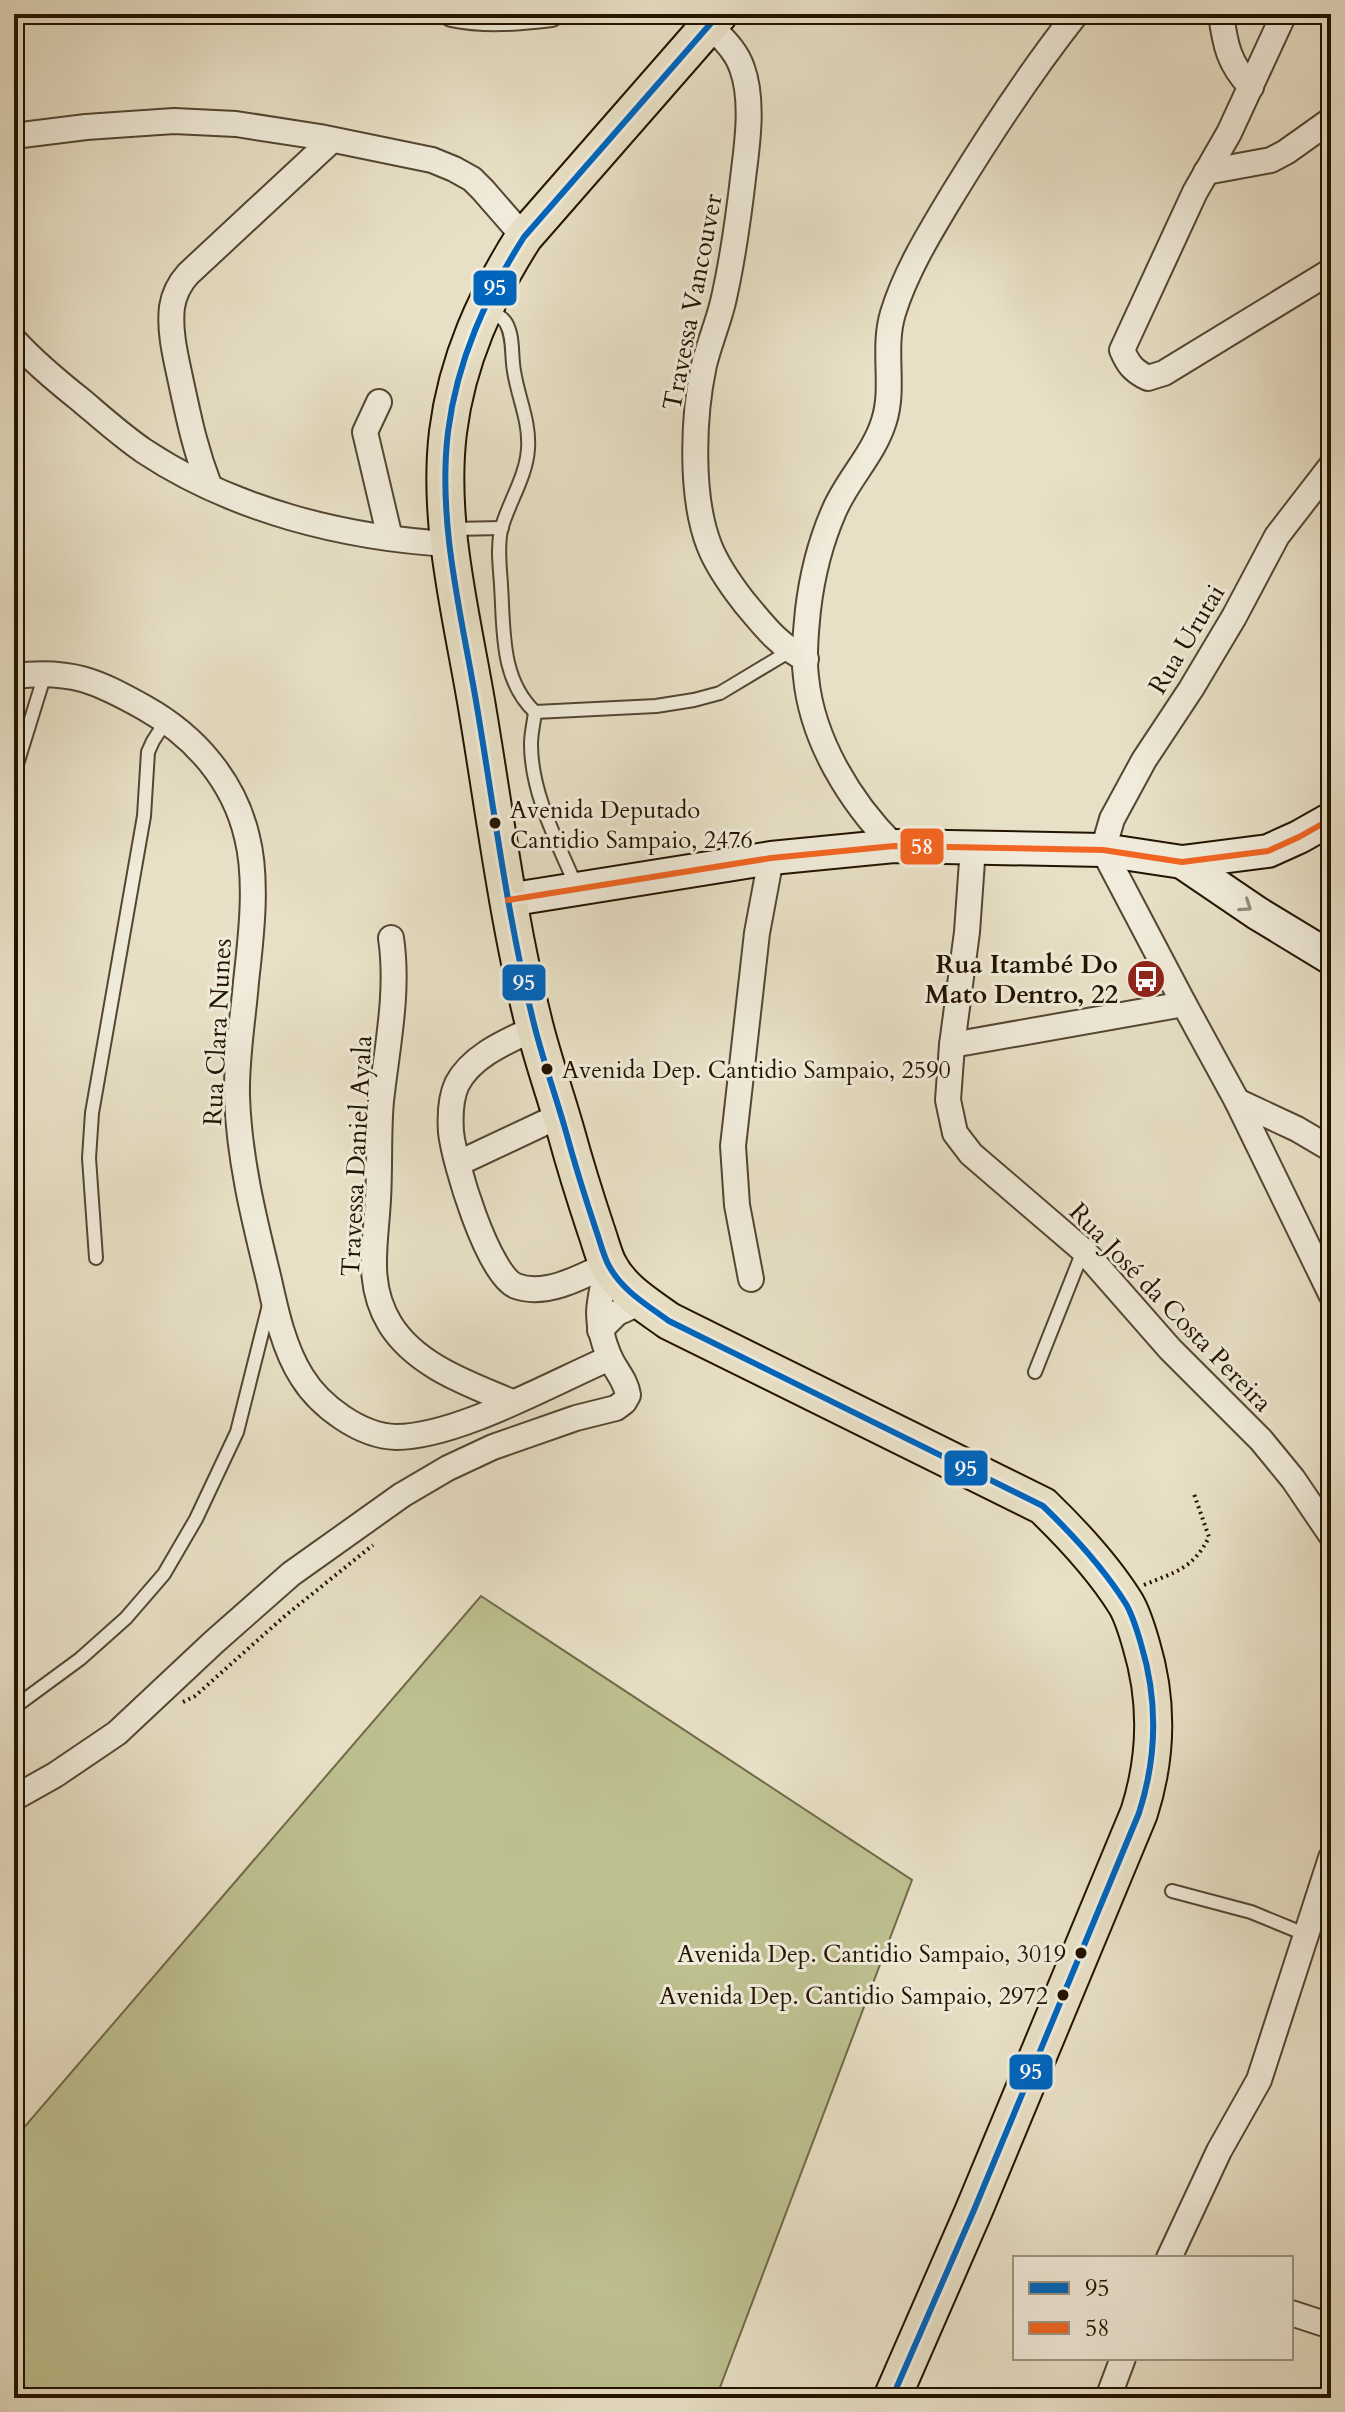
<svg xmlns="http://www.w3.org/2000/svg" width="1345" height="2412" viewBox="0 0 1345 2412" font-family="Cardo,serif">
  <rect width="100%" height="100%" fill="#e8e0c6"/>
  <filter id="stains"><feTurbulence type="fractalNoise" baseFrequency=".0025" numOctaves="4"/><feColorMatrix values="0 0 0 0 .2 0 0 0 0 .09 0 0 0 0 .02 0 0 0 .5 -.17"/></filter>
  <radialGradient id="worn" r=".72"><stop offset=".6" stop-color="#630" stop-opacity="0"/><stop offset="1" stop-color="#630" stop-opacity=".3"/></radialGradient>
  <polygon fill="#bec090" stroke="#706a48" stroke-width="2" points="481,1596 912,1880 716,2398 14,2398 14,2139"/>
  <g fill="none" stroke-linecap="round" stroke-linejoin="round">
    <g stroke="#544632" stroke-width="16">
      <g id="lane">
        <path d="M486 310C493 313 502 316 506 323 514 337 511 355 514 371 518 398 530 421 528 449 526 478 508 503 501 530 497 549 500 567 501 585 504 629 500 679 535 712L656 706 694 700 720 693 790 651"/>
        <polyline points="452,529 502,528"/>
        <path d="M535 712C534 722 531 733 531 744 531 794 558 843 577 888"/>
        <polyline points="14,774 45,674"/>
        <polyline points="96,1258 89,1158 92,1113 144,816 148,752 153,741 166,721"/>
        <polyline points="1035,1372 1083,1251"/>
        <polyline points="16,1706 80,1659 126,1618 164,1574 196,1519 237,1432 269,1305"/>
        <polyline points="1172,1891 1251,1912 1307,1935"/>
      </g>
    </g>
    <g stroke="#544632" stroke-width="28">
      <g id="street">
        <path d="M452 14C485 21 518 18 551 14"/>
        <path d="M1221 14C1225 45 1229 64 1251 87"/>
        <path d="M1284 14 1229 133 1195 192 1122 350C1128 364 1133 371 1148 378L1164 373 1331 271"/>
        <path d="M709 24C722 38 736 50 742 68 753 98 748 139 744 170 739 214 733 259 723 302 718 323 709 344 704 365 693 416 690 496 709 545 717 566 730 584 744 602 763 625 779 646 806 659"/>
        <polyline points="14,136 86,127 174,121 236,124 320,137 432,160 454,169 472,179 483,190 524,237"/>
        <polyline points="1206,172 1271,160 1286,152 1331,120"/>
        <path d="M14 340C35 363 58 382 82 401 102 418 122 436 144 451 233 510 344 538 450 544"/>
        <polyline points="379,402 365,432 390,538"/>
        <polyline points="1331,466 1277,536 1234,617 1191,689 1144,760 1112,819 1103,850 1184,1004 1237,1101 1331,1294"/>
        <path d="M209 485C195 449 189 419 181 382 176 358 169 332 172 307 174 294 179 284 188 274L332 140"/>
        <path d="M14 676C71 669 97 681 145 708 195 736 234 781 247 837 258 880 251 938 246 982 243 1020 236 1058 237 1096 239 1159 254 1219 269 1280 276 1312 284 1349 302 1377 320 1406 360 1436 396 1437 457 1437 552 1383 610 1358"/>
        <path d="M894 846C850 802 812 740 806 677 803 655 806 632 808 610 812 576 820 543 834 511 847 480 874 454 884 421 895 387 882 349 893 313 906 271 930 232 953 194 991 132 1031 71 1076 14"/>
        <polyline points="973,847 967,932 952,1045 948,1100 955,1133 971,1154 1084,1251 1170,1349 1261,1440 1293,1479 1331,1535"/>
        <path d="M391 938C399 992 387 1047 381 1101 378 1134 380 1167 378 1199 376 1243 365 1283 390 1324 416 1366 469 1384 512 1402"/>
        <path d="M535 1028C508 1041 472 1055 457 1084 451 1097 450 1117 451 1132 454 1162 488 1275 516 1286 545 1297 582 1277 608 1264"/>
        <polyline points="952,1045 1184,1004"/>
        <polyline points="1237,1101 1297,1129 1331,1149"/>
        <polyline points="459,1163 561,1115"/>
        <polyline points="751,1279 737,1205 733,1146 757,933 771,858"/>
        <polyline points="600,1330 617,1313 642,1302"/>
        <path d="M14 1798 55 1775 117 1733 214 1642 291 1574 402 1495 448 1468 493 1447 576 1418 616 1408 624 1402 628 1395C626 1380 615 1370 609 1356 593 1317 599 1303 608 1264"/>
        <polyline points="1169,2258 1219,2151 1259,2080 1331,1858"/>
        <polyline points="1291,2313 1331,2326"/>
        <polyline points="1108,2398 1123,2358"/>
      </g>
    </g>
    <g stroke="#231300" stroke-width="36">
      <g id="secondary">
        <polyline points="1182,862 1257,913 1331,958"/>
        <polyline points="508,900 771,858 894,846 1103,850 1182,862 1268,851 1299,837 1331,819"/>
      </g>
    </g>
    <g stroke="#231300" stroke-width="40">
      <path id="primary" d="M719 14 524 237C486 297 457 360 448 432 437 523 462 617 477 707 495 814 508 922 535 1028 544 1063 556 1097 566 1132 575 1165 585 1197 596 1230 600 1241 603 1254 608 1264 621 1290 647 1305 669 1321L1043 1506C1074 1536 1103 1567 1126 1604 1133 1616 1137 1630 1141 1644 1158 1700 1157 1757 1139 1813L974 2210 892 2398"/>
    </g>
    <g stroke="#231300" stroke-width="4" stroke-dasharray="2 4" stroke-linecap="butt">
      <path d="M1144 1585C1175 1572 1193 1569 1209 1537L1194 1494"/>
      <polyline points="183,1702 195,1696 286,1615 373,1545"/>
    </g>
    <use href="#lane" stroke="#f0ebda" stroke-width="12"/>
    <use href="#street" stroke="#f0ebda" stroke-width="24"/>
    <use href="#secondary" stroke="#f0ebda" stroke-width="32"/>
    <use href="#primary" stroke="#e8e0c6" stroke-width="36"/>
    <g stroke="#f0ebda" stroke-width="12">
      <path id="bus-1" d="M719 14 524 237C486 297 457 360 448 432 437 523 462 617 477 707 495 814 508 922 535 1028 544 1063 556 1097 566 1132 575 1165 585 1197 596 1230 600 1241 603 1254 608 1264 621 1290 647 1305 669 1321L1043 1506C1074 1536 1103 1567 1126 1604 1133 1616 1137 1630 1141 1644 1158 1700 1157 1757 1139 1813L974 2210 892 2398"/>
    </g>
    <g stroke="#f0ebda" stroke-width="12">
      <polyline id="bus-2" points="508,900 771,858 894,846 1103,850 1182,862 1268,851 1299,837 1331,819"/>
    </g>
    <use href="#bus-1" stroke="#0065bd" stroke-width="6"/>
    <use href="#bus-2" stroke="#f26522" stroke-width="6"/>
  </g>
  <defs><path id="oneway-chevron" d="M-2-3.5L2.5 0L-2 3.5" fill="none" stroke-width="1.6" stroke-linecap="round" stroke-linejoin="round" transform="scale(2)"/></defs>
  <use stroke="#948a78" href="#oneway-chevron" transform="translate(1246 906) rotate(34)"/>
  <defs>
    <g id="bus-disc" transform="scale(2)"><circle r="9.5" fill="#8f2418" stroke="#f0ebda"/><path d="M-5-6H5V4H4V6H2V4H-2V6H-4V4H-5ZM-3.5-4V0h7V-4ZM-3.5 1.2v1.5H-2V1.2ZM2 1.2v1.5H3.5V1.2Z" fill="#fff"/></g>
  </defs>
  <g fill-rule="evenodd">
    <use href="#bus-disc" x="1146" y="979"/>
  </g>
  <g fill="#231300" stroke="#f0ebda" stroke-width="3">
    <circle cx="495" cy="823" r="7"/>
    <circle cx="547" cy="1069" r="7"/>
    <circle cx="1081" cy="1953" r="7"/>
    <circle cx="1063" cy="1995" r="7"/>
  </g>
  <g text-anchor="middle" stroke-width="6" stroke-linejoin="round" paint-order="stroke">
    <g font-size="24" fill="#231300" stroke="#f0ebda" text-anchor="start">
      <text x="510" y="818">Avenida Deputado<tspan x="510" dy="30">Cantidio Sampaio, 2476</tspan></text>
      <text x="562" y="1078">Avenida Dep. Cantidio Sampaio, 2590</text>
      <text x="1066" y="1962" text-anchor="end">Avenida Dep. Cantidio Sampaio, 3019</text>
      <text x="1048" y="2004" text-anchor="end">Avenida Dep. Cantidio Sampaio, 2972</text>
    </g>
    <g font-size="26" fill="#231300" stroke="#f0ebda">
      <text transform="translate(692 302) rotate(-79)" y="9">Travessa Vancouver</text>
      <text transform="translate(1186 639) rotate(-59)" y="9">Rua Urutai</text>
      <text transform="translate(217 1032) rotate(-87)" y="9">Rua Clara Nunes</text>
      <text transform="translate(356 1156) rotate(-87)" y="9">Travessa Daniel Ayala</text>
      <text transform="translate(1171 1307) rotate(46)" y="9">Rua José da Costa Pereira</text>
    </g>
    <g font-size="26" font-weight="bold" fill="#231300" stroke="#f0ebda" text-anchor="end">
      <text x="1118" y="973">Rua Itambé Do<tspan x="1118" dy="30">Mato Dentro, 22</tspan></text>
    </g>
  </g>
  <g stroke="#f0ebda" stroke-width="3">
    <rect x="472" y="269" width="46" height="38" rx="8" fill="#0065bd"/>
    <rect x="899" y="827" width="46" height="39" rx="8" fill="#f26522"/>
    <rect x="501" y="963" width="46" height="39" rx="8" fill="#0065bd"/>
    <rect x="943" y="1449" width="46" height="38" rx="8" fill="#0065bd"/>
    <rect x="1008" y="2053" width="46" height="38" rx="8" fill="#0065bd"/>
  </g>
  <g font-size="22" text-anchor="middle" font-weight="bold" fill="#fff">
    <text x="495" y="295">95</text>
    <text x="922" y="854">58</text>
    <text x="524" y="990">95</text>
    <text x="966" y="1476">95</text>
    <text x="1031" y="2079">95</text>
  </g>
  <rect width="1345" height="2412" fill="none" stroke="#e8e0c6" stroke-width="48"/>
  <rect x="16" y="16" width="1313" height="2380" fill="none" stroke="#231300" stroke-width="4"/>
  <rect x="24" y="24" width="1297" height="2364" fill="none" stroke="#231300" stroke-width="2"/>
  <rect x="1013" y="2256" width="280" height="104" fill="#f0ebda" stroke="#9e9583" stroke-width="2"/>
  <rect x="1029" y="2282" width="40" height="12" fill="#0065bd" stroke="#9e9583" stroke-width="2"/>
  <text x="1085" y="2296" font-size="24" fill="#231300">95</text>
  <rect x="1029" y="2322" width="40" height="12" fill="#f26522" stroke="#9e9583" stroke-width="2"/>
  <text x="1085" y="2336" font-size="24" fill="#231300">58</text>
  <rect width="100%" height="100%" filter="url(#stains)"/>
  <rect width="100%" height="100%" fill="url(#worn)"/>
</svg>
